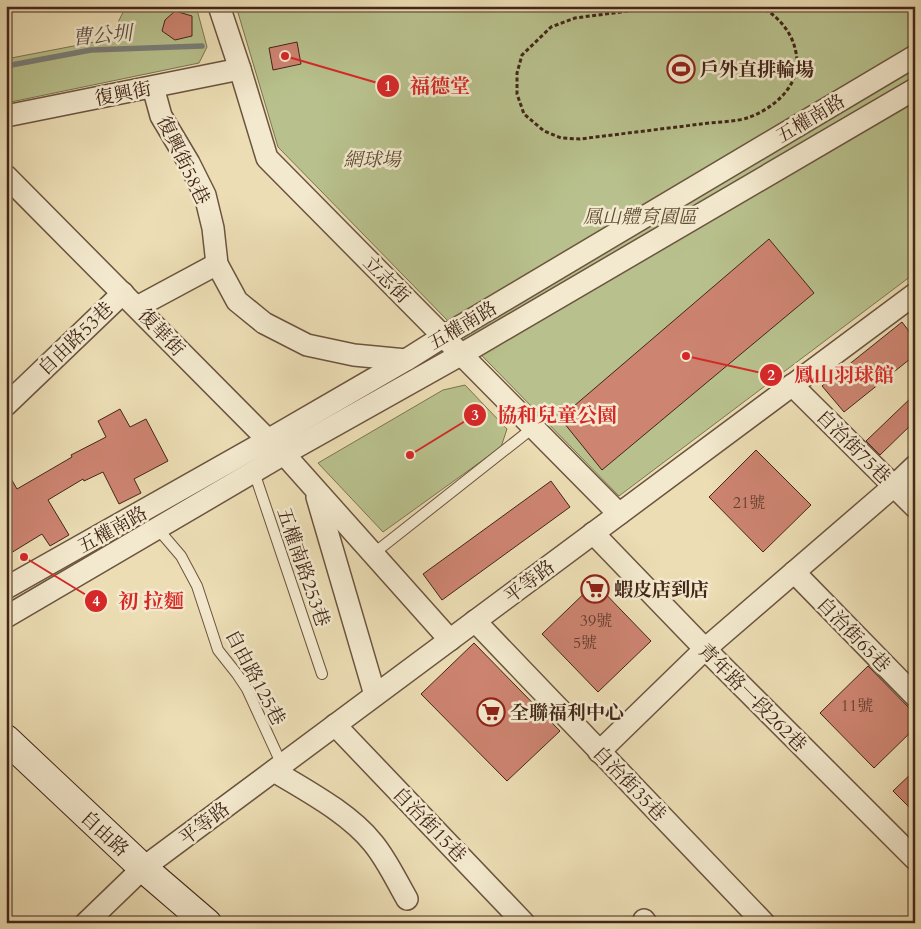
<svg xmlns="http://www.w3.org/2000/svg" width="921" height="929" viewBox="0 0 921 929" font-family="Cardo,'Noto Serif TC',serif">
  <rect width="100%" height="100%" fill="#ecddb4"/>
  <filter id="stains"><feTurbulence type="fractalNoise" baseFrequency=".004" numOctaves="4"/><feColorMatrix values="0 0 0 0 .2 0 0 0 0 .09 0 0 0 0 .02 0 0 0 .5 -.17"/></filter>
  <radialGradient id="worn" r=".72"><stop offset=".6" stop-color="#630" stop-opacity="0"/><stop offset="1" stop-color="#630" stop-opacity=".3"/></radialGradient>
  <g fill="#b8c18d" stroke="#7d7452">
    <polygon points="126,6 196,6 207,47 199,63 6,103 6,59 110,39"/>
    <polygon points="236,6 915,6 915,273 619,496 278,147"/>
    <polygon points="465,385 507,429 501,447 383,532 318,463 443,390"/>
  </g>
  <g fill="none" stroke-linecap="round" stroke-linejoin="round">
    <polyline stroke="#797e79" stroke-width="5.5" points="6,66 91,50 202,46"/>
  </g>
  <g fill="#cd8471" stroke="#422618">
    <polygon points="175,11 192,16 192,36 175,40 162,31 165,20"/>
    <polygon points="297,42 301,64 273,70 269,48"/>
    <polygon points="769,239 814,293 602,470 560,418"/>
    <polygon points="902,322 915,339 915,355 844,412 822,386"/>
    <polygon points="915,394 915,421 880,455 866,441"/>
    <polygon points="120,409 130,427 146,419 168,461 134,479 141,493 119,504 103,472 84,481 83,479 48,500 69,535 50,546 42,534 6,556 6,470 17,489 72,457 71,455 106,437 98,421"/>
    <polygon points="756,450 811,505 763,552 709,497"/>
    <polygon points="551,481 570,507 442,600 423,574"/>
    <polygon points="595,583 651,641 598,692 542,634"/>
    <polygon points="474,643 560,731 507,781 421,694"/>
    <polygon points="868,666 915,714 915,728 874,768 820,713"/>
    <polygon points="915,770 915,813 893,791"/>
  </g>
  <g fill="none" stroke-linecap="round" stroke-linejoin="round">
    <g stroke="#6c543f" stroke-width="12">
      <g id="lane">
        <polyline points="254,472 322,674"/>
        <polyline points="157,528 181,556 197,586 218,650 237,674 247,689 282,765"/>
        <polyline points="373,554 534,427"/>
      </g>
    </g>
    <g stroke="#6c543f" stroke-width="24">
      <g id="street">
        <polyline points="219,6 240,69 267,158 619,514"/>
        <polyline points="153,87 161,116 189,163 205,195 213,228 217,264 237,301 264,323 307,345 354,355 406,360"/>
        <polyline points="6,116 240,69"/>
        <polyline points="6,176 268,440 284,454 450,640"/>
        <polyline points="137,307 217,264"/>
        <polyline points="792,385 915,507"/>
        <polyline points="6,405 123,293"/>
        <polyline points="317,497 375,695"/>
        <polyline points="593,533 705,649 915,859"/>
        <polyline points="794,572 915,696"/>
        <polyline points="6,588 268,440 406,360 444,336 915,56"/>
        <polyline points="6,617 284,454 462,354 915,89"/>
        <polyline points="475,621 764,923"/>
        <polyline points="335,725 524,923"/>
        <polyline points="599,752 705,649 894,486 915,466"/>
        <path d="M274 771C307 791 349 813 373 843 387 860 396 880 407 899"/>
        <polyline points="644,920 646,923"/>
        <polyline points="86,923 143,868 915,294"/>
      </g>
    </g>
    <g stroke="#422618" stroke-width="30">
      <polyline id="secondary" points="6,739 143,868 207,923"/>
    </g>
    <path stroke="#422618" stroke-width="3" stroke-dasharray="4 2.5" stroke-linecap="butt" d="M667 6 575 18 551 27 522 55 517 73V94L524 114 544 131 561 138 580 139C620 134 661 129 701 124 715 122 737 122 750 117 773 108 798 88 797 60 795 35 781 19 761 6"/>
    <use href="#lane" stroke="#f3e9ce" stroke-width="10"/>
    <use href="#street" stroke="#f3e9ce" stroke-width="21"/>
    <use href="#secondary" stroke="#f3e9ce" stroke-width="28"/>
  </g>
  <defs>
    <g id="stadium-ring" transform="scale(1.4375)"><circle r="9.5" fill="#f3e9ce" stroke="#8f2418" stroke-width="1.5"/><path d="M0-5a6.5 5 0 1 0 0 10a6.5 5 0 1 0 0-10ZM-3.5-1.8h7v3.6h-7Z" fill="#8f2418"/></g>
    <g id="supermarket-ring" transform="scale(1.4375)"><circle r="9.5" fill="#f3e9ce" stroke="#8f2418" stroke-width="1.5"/><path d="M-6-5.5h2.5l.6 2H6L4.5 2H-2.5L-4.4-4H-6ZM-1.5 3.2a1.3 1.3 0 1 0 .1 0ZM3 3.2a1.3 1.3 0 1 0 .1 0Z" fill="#8f2418"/></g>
  </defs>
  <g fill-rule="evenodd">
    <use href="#stadium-ring" x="681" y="69"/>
    <use href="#supermarket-ring" x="595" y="589"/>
    <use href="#supermarket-ring" x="491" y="712"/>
  </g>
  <g text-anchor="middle" stroke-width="5" stroke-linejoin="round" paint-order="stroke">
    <g font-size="16" fill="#653e2e">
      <text x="749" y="508">21號</text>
      <text x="596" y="626">39號</text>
      <text x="585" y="648">5號</text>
      <text x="857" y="711">11號</text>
    </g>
    <g font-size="19" font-weight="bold" fill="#422618" stroke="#f3e9ce" text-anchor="start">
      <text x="700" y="76">戶外直排輪場</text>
      <text x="614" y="596">蝦皮店到店</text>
      <text x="510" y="719">全聯福利中心</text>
    </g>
    <g font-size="19" fill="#422618" stroke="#f3e9ce">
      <text transform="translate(123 93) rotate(-11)" y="7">復興街</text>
      <text transform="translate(810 118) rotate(-31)" y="7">五權南路</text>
      <text transform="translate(184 160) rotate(64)" y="7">復興街58巷</text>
      <text transform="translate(387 279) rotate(45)" y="7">立志街</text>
      <text transform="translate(462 325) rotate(-31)" y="7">五權南路</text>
      <text transform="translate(162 332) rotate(46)" y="7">復華街</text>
      <text transform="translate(75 338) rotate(-44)" y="7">自由路53巷</text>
      <text transform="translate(854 446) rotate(45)" y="7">自治街75巷</text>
      <text transform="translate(112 529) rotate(-29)" y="7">五權南路</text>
      <text transform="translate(304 567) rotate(71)" y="7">五權南路253巷</text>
      <text transform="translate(529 581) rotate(-37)" y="7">平等路</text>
      <text transform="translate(854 634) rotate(46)" y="7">自治街65巷</text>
      <text transform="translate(256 677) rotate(62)" y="7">自由路125巷</text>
      <text transform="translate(753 697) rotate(45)" y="7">青年路一段262巷</text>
      <text transform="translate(630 783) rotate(46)" y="7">自治街35巷</text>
      <text transform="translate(204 823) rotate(-37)" y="7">平等路</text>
      <text transform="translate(430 824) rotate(46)" y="7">自治街15巷</text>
      <text transform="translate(105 833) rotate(43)" y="7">自由路</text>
    </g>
    <g font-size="19" font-style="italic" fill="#604d35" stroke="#f3e9ce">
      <text x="372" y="166">網球場</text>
      <text x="640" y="223">鳳山體育園區</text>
    </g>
    <g font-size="20" font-style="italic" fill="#594b40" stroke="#f3e9ce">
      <text transform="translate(102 35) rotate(-5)" y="7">曹公圳</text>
    </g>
  </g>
  <path fill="none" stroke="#d62828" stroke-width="2" d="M285 56L388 86M686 356L771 375M410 455L475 415M24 557L96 601"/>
  <g fill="#d62828" stroke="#f3e9ce" stroke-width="2">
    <circle cx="285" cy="56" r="5"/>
    <circle cx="686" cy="356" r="5"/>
    <circle cx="410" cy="455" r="5"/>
    <circle cx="24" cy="557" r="5"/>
    <circle cx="388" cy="86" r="12"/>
    <circle cx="771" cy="375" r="12"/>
    <circle cx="475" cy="415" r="12"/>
    <circle cx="96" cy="601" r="12"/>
  </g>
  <g font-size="15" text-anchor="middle" font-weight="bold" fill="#fff">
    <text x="388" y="91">1</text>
    <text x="771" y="380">2</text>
    <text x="475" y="420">3</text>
    <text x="96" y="606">4</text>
  </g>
  <g font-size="20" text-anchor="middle" font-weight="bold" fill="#d62828" stroke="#f3e9ce" stroke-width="5" stroke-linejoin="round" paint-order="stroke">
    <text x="440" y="93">福德堂</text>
    <text x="844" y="382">鳳山羽球館</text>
    <text x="557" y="422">協和兒童公園</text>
    <text x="151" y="608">初 拉麵</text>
  </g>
  <rect width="921" height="929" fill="none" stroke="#ecddb4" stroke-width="25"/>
  <rect x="8" y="8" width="906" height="914" fill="none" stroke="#422618" stroke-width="2.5"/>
  <rect x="12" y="12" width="896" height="904" fill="none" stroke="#422618"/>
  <rect width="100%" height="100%" filter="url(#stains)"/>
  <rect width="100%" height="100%" fill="url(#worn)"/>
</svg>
